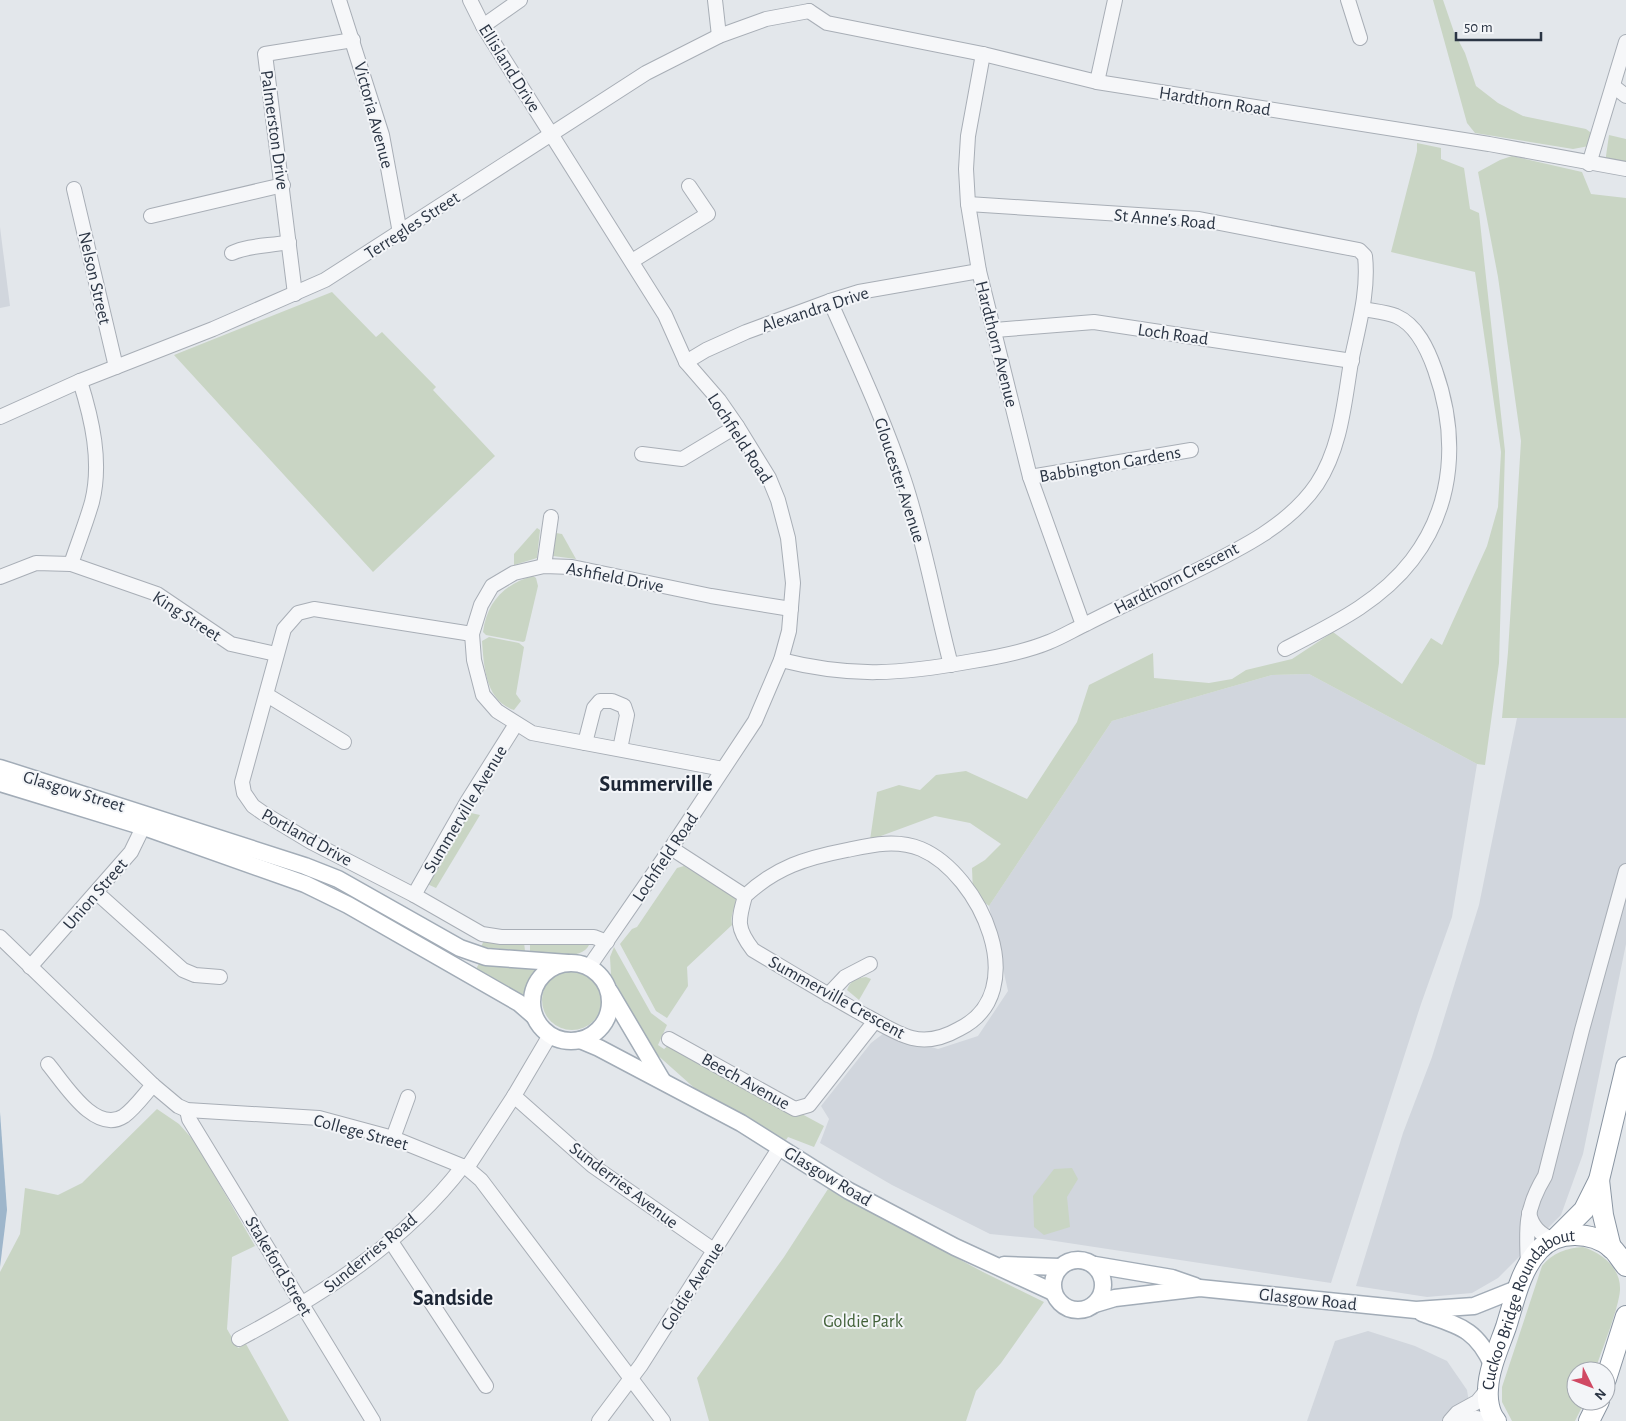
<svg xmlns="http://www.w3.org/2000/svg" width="1626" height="1421" viewBox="0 0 1626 1421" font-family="'Alegreya Sans',sans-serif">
  <rect width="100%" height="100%" fill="#e3e7eb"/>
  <g fill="#d1d6dd">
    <polygon points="0,227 10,306 0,308"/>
    <polygon points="1309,674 1477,764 1452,917 1421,1004 1331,1283 1042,1239 990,1234 892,1185 820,1143 829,1119 821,1106 871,1043 884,1033 938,1049 978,1036 1008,991 989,906 1112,721 1272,675"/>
    <polygon points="1517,718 1626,718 1626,944 1583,1154 1561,1215 1498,1278 1472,1293 1427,1297 1356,1286 1403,1133 1432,1057 1479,905"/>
    <polygon points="1368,1331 1415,1346 1447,1361 1467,1390 1472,1421 1307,1421 1335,1341"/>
  </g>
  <g fill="#c9d5c4">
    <polygon points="1433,0 1443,0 1454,32 1465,53 1476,86 1498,103 1523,116 1586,129 1594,135 1589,146 1573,149 1475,133 1467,123"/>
    <polygon points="1609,135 1626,139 1626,166 1605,163"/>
    <polygon points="1417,143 1441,148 1441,159 1464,168 1470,209 1479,213 1505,451 1499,663 1485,765 1477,764 1309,674 1272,675 1112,721 989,906 973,893 972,868 985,860 1001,844 970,823 935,816 870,840 877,792 899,785 920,790 936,775 966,771 1027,799 1077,722 1089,685 1153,653 1154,678 1209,683 1232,679 1246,670 1292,659 1333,632 1402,684 1431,638 1442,645 1487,546 1498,507 1501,452 1475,272 1391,252 1417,151"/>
    <polygon points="1512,156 1582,172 1591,194 1626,198 1626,718 1502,718 1508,652 1521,441 1498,277 1478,172 1500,160"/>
    <polygon points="332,292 376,337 382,332 436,387 433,390 495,456 373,572 174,355"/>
    <polygon points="537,528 540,530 537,558 514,565 514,554"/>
    <polygon points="556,533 562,534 576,559 553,556"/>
    <path d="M533 576 536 578 538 586 525 641 523 642 486 635 483 632C487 602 504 584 533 576Z"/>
    <path d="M489 637 519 643 524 647 516 694 521 701 514 710C485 700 484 666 482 641Z"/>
    <polygon points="471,813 480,815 436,888 425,883 467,814"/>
    <path d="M684 866 732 895 736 899C735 908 730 915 732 925L687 967 688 986 667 1018 656 1011 620 944 632 929 637 927 677 868Z"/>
    <polygon points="485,938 524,942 525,951 481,947"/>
    <path d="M530 942 588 943 589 945C581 962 545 953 530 952Z"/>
    <polygon points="614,947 651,1013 667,1025 658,1045 664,1049 670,1044 676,1046 824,1126 814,1147 788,1137 786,1140 700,1093 654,1052 611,975 610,957"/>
    <polygon points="481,960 539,968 531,977 525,995 522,996 476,969"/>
    <circle cx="572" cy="1000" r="30"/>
    <path d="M866 977 871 979 859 1000 847 990C850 981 856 978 866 977Z"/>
    <polygon points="157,1109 179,1124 196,1143 255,1246 232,1257 227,1329 238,1348 246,1344 289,1421 0,1421 0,1272 20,1234 25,1188 58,1195 82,1183"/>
    <polygon points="1072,1168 1078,1179 1067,1197 1070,1227 1044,1235 1034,1227 1033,1196 1054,1169"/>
    <polygon points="828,1189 983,1272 1044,1302 1001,1363 976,1391 966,1421 709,1421 697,1378 784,1257"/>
    <path d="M1583 1247C1602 1253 1621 1268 1620 1290 1619 1308 1601 1352 1595 1371H1576V1401H1585L1575 1421H1512L1502 1402V1387L1542 1266C1552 1253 1567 1248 1583 1247Z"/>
  </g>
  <polygon fill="#9eb6cb" points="0,1112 7,1210 0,1267"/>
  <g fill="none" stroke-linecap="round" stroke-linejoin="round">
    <g stroke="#a8aeb6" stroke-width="16">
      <g id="minor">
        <polyline points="339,0 382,135 400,233"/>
        <polyline points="470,0 483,26 665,315 686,362 719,400 737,426 769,478 778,500 788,538 793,583 789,631 781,660 755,721 671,848 589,967"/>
        <polyline points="715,0 719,36"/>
        <polyline points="1348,0 1360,38"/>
        <polyline points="809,11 827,23 983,54 1097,82 1489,144 1626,169"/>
        <polyline points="483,26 520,0"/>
        <polyline points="983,54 968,136 966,169 968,204 979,271 1030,477 1083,625"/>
        <polyline points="1097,82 1115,0"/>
        <polyline points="1613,86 1626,96"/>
        <polyline points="1589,164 1626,42"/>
        <polyline points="74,189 116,367"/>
        <polyline points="151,216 283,185"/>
        <path d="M232 253C249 245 270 246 289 242"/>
        <polyline points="632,261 708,214 689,186"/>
        <polyline points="295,294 265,54 353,40"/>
        <path d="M830 301C856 360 884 419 904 480 924 540 935 604 951 665"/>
        <polyline points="995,330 1094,322 1352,361"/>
        <polyline points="686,362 706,350 746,332 830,301 859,292 979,271"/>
        <polyline points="0,417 80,381 213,329 325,280 646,73 719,36 766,19 809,11"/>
        <polyline points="642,454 682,459 737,426"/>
        <polyline points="1030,477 1191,450"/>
        <path d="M71 564C78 543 86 523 92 502 102 462 92 419 80 381"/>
        <polyline points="544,566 551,517"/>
        <polyline points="0,577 36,563 71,564 157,594 231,644 276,654"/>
        <polyline points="472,634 314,609 298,613 284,629 242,782 244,793 253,806 263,813 311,842 414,895 482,934 501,937 594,937 607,942"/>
        <path d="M1285 649C1331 625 1379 603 1412 560 1455 504 1458 435 1435 370 1428 350 1417 325 1396 316 1386 312 1373 311 1363 309"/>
        <path d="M781 660C852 678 901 674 973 661 998 657 1025 652 1049 642 1062 637 1073 630 1086 624 1117 608 1148 594 1179 579 1227 555 1286 530 1317 484 1341 447 1344 404 1351 362 1358 327 1369 292 1365 256L1359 250 1199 219 968 204"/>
        <polyline points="267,695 344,742"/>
        <polyline points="585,743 594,708 600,701 612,701 624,706 627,715 620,749"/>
        <polyline points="723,769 532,733 497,711 483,695 474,660 472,634 481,605 492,586 514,573 544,566 572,567 711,596 791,609"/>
        <path d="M671 848 745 896C738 921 736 928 753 950 790 972 826 994 864 1015 878 1022 896 1034 912 1038 928 1042 945 1037 959 1029 1034 992 980 874 921 849 896 839 871 845 847 850 806 858 776 867 745 896"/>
        <polyline points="97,893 183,970 195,975 220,977"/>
        <polyline points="414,895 467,802 516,724"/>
        <polyline points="0,937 153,1085 178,1106 187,1110 319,1118 393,1138 467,1168 481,1180 663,1421"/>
        <polyline points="30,967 131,852 148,817"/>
        <polyline points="828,995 845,977 870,964"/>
        <polyline points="669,1039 795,1109 809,1105 875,1021"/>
        <path d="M48 1064C64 1083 95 1135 124 1116 135 1108 144 1095 153 1085"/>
        <polyline points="514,1096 593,1166 715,1251"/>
        <polyline points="187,1110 189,1119 373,1421"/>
        <polyline points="393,1138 408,1097"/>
        <polyline points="467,1168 514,1096 550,1035"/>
        <path d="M1529 1213C1532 1227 1540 1234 1553 1240"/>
        <polyline points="390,1240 486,1386"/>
        <path d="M1528 1265C1526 1228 1525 1209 1545 1176L1582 1030 1626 871"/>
        <path d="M239 1339C322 1295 405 1242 463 1166"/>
        <polyline points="599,1421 641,1365 780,1147"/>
        <polyline points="1450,1421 1457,1413 1477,1402 1487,1390"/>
        <polyline points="1460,1421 1477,1418 1491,1421"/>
      </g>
    </g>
    <g stroke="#a2acb7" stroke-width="19">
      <g id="major">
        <polyline points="0,768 305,866 338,879 460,948 486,957 568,963"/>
        <polyline points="0,783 144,827 305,884 348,905 519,1003 534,1016"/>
        <circle cx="571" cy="1002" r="39"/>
        <polyline points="610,992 662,1080"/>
        <polyline points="580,1040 599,1048 741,1123 849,1191 955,1247 1053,1292"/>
        <circle cx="1078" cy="1285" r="25"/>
        <polyline points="1004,1265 1060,1267"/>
        <polyline points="1095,1265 1172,1278 1195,1286"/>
        <polyline points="1095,1304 1115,1298 1200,1288 1416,1310 1474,1306 1519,1288"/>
        <path d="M1422 1313C1459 1326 1476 1328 1493 1366"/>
      </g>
    </g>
    <g stroke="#8a95a2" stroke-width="22">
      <g id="highway">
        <polyline points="1599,1180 1603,1215 1611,1248"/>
        <polyline points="1557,1237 1584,1210 1599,1180 1626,1067"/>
        <polyline points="1606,1379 1626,1316"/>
        <path id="s1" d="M1496 1421C1489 1413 1487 1399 1488 1389 1489 1368 1499 1347 1506 1327 1514 1302 1520 1270 1539 1250 1557 1230 1591 1231 1612 1248 1617 1253 1621 1260 1626 1266"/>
        <polyline points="1589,1421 1599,1401"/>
      </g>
    </g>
    <use href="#minor" stroke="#f6f7f9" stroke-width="14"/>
    <use href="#major" stroke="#fff" stroke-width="16"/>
    <use href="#highway" stroke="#fff" stroke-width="20"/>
  </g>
  <g text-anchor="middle" stroke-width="4" stroke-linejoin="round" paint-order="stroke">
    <g font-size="18" fill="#2b3544" stroke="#f3f5f8">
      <text transform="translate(510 68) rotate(58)" y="6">Ellisland Drive</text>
      <text transform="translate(1215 101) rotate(9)" y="6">Hardthorn Road</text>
      <text transform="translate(374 115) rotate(75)" y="6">Victoria Avenue</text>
      <text transform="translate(275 130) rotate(82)" y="6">Palmerston Drive</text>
      <text transform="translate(1165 219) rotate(5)" y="6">St Anne's Road</text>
      <text transform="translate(412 225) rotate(-33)" y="6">Terregles Street</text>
      <text transform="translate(95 278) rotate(77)" y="6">Nelson Street</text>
      <text transform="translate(815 309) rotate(-18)" y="6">Alexandra Drive</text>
      <text transform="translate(1173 334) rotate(8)" y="6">Loch Road</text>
      <text transform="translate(997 344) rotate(76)" y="6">Hardthorn Avenue</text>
      <text transform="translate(740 438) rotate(57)" y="6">Lochfield Road</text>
      <text transform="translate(1110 464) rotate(-10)" y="6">Babbington Gardens</text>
      <text transform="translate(900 480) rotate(72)" y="6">Gloucester Avenue</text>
      <text transform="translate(615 577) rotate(11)" y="6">Ashfield Drive</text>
      <text transform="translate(1176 578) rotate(-27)" y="6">Hardthorn Crescent</text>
      <text transform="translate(187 616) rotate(33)" y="6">King Street</text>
      <text transform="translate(74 791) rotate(17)" y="6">Glasgow Street</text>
      <text transform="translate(465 809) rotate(-59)" y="6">Summerville Avenue</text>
      <text transform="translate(307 837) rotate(29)" y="6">Portland Drive</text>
      <text transform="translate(665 857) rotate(-56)" y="6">Lochfield Road</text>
      <text transform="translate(95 894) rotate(-49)" y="6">Union Street</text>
      <text transform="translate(837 997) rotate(29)" y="6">Summerville Crescent</text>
      <text transform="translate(746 1081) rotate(29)" y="6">Beech Avenue</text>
      <text transform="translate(361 1132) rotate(15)" y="6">College Street</text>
      <text transform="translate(828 1176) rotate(31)" y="6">Glasgow Road</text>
      <text transform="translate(624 1185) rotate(37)" y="6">Sunderries Avenue</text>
      <text transform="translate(370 1253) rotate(-39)" y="6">Sunderries Road</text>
      <text transform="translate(279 1266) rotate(59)" y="6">Stakeford Street</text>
      <text transform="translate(692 1286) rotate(-57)" y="6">Goldie Avenue</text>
      <text transform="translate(1308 1299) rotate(6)" y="6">Glasgow Road</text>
      <text dy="6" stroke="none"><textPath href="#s1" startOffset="128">Cuckoo Bridge Roundabout</textPath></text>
    </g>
    <g font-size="18" fill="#416038" stroke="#f3f5f8">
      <text x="863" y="1327">Goldie Park</text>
    </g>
    <g font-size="22" font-weight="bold" fill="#1d2635" stroke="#f3f5f8">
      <text x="656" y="791">Summerville</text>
      <text x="453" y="1305">Sandside</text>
    </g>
  </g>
  <g transform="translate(1591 1386) rotate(132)"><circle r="24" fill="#f3f5f8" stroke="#a3a8b0"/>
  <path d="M0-4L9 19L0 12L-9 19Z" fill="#d04963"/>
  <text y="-8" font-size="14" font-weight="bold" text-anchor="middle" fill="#2b3544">N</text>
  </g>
  <path d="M1456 32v8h85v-8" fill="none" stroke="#2b3544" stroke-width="2.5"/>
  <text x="1464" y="32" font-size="15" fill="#2b3544" stroke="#f3f5f8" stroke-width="4" paint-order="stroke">50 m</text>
</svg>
